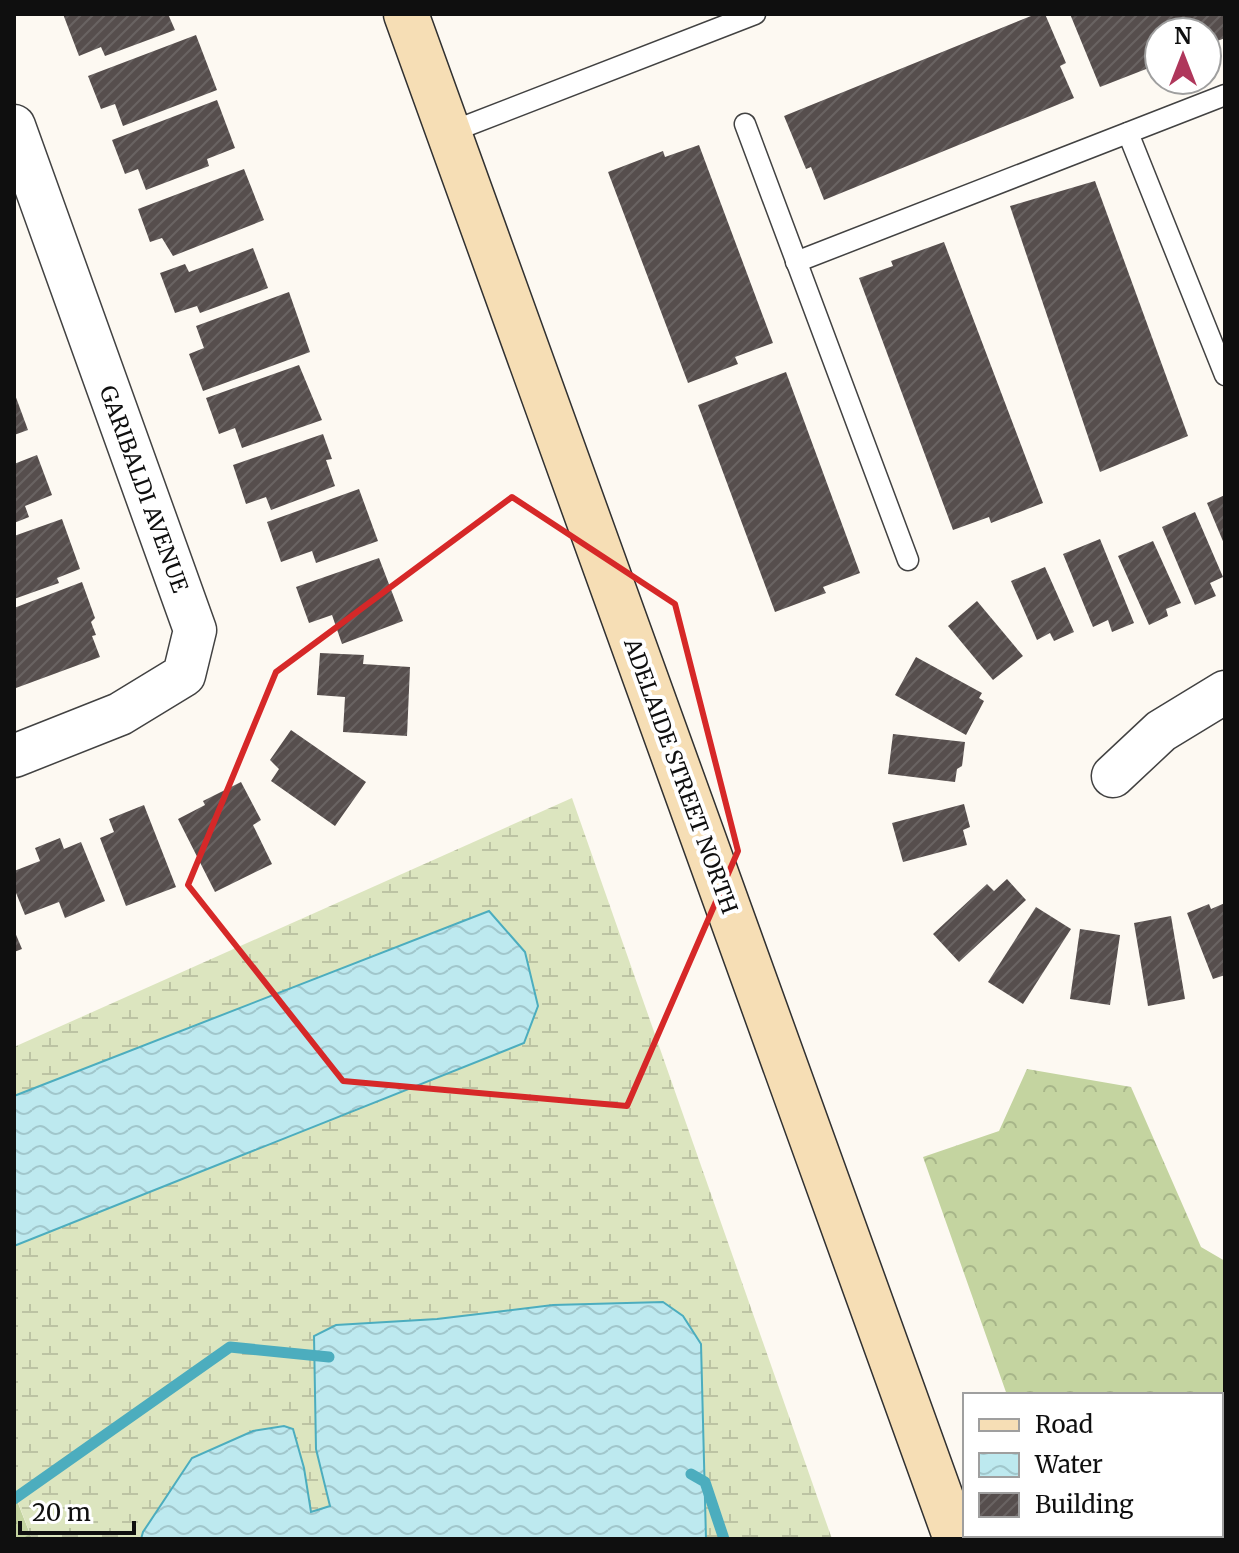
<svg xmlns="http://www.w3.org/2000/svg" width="1239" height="1553" viewBox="0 0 1239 1553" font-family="Merriweather,serif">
  <defs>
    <pattern id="forest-crowns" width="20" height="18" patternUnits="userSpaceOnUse" patternTransform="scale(2)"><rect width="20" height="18" fill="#c4d4a0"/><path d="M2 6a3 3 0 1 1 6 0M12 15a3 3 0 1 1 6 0" fill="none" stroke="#a7b589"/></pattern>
    <pattern id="wetland-marsh" width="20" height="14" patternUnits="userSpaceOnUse" patternTransform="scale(2)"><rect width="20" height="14" fill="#dce5bf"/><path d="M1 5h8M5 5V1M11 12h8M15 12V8" fill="none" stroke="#bcc3a3"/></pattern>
    <pattern id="water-waves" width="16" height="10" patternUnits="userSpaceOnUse" patternTransform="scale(2)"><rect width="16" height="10" fill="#bde9ef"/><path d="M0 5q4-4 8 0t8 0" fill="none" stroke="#a1c7cc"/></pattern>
    <pattern id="building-hatch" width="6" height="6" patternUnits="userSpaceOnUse" patternTransform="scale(2)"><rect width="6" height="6" fill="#564e4d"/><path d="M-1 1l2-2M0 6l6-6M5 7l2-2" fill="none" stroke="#696362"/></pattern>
  </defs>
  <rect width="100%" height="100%" fill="#fdf9f2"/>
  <g fill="url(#forest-crowns)">
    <polygon points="1027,1069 1131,1087 1201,1247 1225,1261 1225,1539 1061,1539 1059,1535 1221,1535 1221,1395 1007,1395 923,1157 999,1131"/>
    <polygon points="14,1493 32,1539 14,1539"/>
  </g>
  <polygon fill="url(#wetland-marsh)" points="572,798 832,1539 32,1539 14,1492 14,1047"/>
  <g fill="url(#water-waves)" stroke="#4cadbe" stroke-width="2">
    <polygon points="489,911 525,952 538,1006 524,1043 14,1246 14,1096"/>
    <polygon points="663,1302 683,1316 701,1344 706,1539 141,1539 143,1532 192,1458 253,1431 284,1426 293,1429 304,1468 311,1512 330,1506 316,1449 314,1336 336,1325 437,1319 553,1305"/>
  </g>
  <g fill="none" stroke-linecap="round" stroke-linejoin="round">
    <g stroke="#4cadbe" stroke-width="11">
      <polyline points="691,1474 705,1482 724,1539"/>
      <polyline points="14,1499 230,1347 329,1357"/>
    </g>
  </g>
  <g fill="url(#building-hatch)">
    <polygon points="63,14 168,14 175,30 105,56 101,47 79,56"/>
    <polygon points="1036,14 1045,14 1066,63 1060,66 1074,98 824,200 811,167 806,169 784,116"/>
    <polygon points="1070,14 1225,14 1225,38 1207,45 1207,32 1159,32 1159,64 1100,87"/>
    <polygon points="196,35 217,90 123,126 115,104 101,109 88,76"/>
    <polygon points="217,100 235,148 207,159 209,166 146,190 138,169 125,174 112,140"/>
    <polygon points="699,145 773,343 735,357 738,364 688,383 608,172 663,151 665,157"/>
    <polygon points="244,169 264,220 173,256 162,238 150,242 138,209"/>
    <polygon points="1095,181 1188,436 1100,472 1010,206"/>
    <polygon points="944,242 1043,503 991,523 989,517 953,530 859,278 893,266 891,261"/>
    <polygon points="253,248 268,288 200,313 197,306 175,313 160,273 185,264 189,272"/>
    <polygon points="289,292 310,352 203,391 189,354 204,348 196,326"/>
    <polygon points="299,365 322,420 242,448 235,428 219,434 206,398"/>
    <polygon points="786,372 860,573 823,587 826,593 775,612 698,405"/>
    <polygon points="14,392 28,430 14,435"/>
    <polygon points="323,434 332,459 326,460 335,486 271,510 266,497 246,504 233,465"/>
    <polygon points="37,455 52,495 25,506 29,517 14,523 14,464"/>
    <polygon points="359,489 378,541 316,563 312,551 281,562 267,522"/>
    <polygon points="1225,495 1225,546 1207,503"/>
    <polygon points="1195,512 1223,577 1210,583 1216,596 1195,605 1162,527"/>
    <polygon points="62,519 80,569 57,578 59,583 14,599 14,536"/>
    <polygon points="1100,539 1134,623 1112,632 1108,620 1093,627 1063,554"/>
    <polygon points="1153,541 1181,603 1166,609 1168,616 1149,625 1118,556"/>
    <polygon points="379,558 403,621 342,644 332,615 309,623 296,587"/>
    <polygon points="1045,567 1074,632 1054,641 1050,633 1037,640 1011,581"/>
    <polygon points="82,582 95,618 91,622 96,635 92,636 100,657 16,688 14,608"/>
    <polygon points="977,601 1023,656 993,680 948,626"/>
    <polygon points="320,653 364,655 363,664 410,667 407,736 343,732 345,697 317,695"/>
    <polygon points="916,657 982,693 979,698 984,701 966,735 895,695"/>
    <polygon points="291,730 366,782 335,826 271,781 279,769 270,760"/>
    <polygon points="893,734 965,742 962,766 957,769 955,782 888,774"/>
    <polygon points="241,782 261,820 253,825 272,864 215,892 178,819 205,805 203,801"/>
    <polygon points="964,804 970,827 963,830 967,845 903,862 892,823"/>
    <polygon points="144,805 176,887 126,906 100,838 114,832 109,819"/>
    <polygon points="60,838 64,849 81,842 105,901 65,918 59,902 25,915 14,888 14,871 40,861 35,848"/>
    <polygon points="1007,879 1026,900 959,962 933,934 987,884 994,891"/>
    <polygon points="1225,903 1225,975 1213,979 1187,913 1209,904 1211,909"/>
    <polygon points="1036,907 1071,929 1023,1004 988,982"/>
    <polygon points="1171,916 1185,999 1148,1006 1134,923"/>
    <polygon points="1080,929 1120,935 1110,1005 1070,999"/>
    <polygon points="14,930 22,949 14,952"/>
  </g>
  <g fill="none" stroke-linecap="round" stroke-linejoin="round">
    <g stroke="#424242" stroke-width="23">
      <g id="service">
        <polyline points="745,124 908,560"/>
        <polyline points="448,133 755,14"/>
        <polyline points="1128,133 1225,375"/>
        <polyline points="796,262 1225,95"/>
      </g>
    </g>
    <g stroke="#424242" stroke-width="45">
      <g id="minor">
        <polyline points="14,126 195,630 184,675 120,714 14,756"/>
        <polyline points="1113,776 1161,731 1225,692"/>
      </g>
    </g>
    <g stroke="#313131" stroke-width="47">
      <polyline id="secondary" points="406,14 956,1539"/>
    </g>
    <use href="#service" stroke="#fff" stroke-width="20"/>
    <use href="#minor" stroke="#fff" stroke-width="42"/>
    <use href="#secondary" stroke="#f6deb5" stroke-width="44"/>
  </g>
  <path fill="none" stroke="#d62828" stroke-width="6" stroke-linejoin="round" d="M512 497 675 604 738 851 627 1106 343 1081 188 885 276 672Z"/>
  <g text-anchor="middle" stroke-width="8" stroke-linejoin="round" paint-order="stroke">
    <g font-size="22" fill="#0f0f0f" stroke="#fff">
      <text transform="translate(144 489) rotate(70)" y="8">GARIBALDI AVENUE</text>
      <text transform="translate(681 776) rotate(70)" y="8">ADELAIDE STREET NORTH</text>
    </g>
  </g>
  <rect width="1239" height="1553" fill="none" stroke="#0f0f0f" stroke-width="32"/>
  <rect x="963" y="1393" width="260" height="144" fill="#ffffff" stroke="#9f9f9f" stroke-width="2"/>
  <rect x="979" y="1419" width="40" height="12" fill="#f6deb5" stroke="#9f9f9f" stroke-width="2"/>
  <text x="1035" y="1433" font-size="24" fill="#0f0f0f">Road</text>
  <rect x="979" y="1453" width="40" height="24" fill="url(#water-waves)" stroke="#9f9f9f" stroke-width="2"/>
  <text x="1035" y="1473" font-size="24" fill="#0f0f0f">Water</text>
  <rect x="979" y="1493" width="40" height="24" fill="url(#building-hatch)" stroke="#9f9f9f" stroke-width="2"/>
  <text x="1035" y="1513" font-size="24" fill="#0f0f0f">Building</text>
  <g transform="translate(1183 56)"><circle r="38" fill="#ffffff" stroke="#9f9f9f" stroke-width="2"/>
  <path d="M0-6L14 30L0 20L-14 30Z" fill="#af375b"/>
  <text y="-12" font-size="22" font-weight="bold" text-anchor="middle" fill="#0f0f0f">N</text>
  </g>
  <path d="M20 1521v12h114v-12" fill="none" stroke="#0f0f0f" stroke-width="4"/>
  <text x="32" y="1521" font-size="24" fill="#0f0f0f" stroke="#ffffff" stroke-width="6" paint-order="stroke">20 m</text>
</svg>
